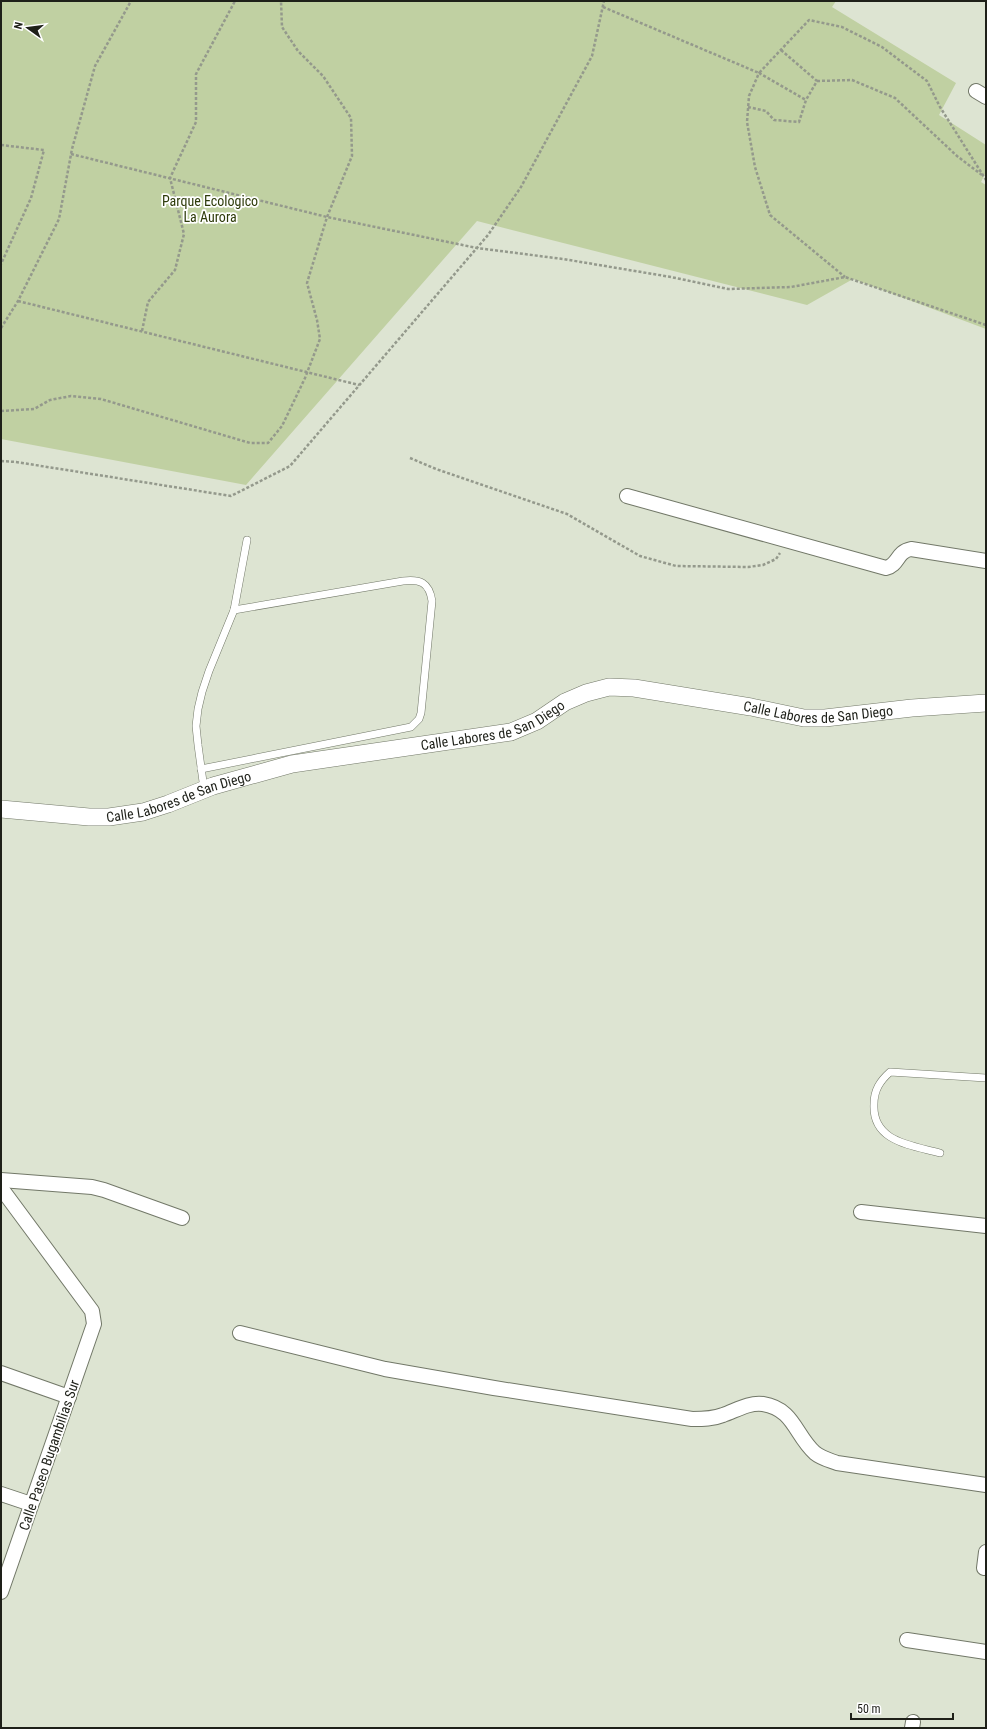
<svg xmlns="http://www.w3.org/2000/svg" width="987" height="1729" viewBox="0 0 987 1729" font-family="'Roboto Condensed',sans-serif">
  <rect width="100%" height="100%" fill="#dde4d2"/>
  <polygon fill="#c0d0a2" points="1,1 836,1 832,7 956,83 939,115 986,145 986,172 981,182 986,185 986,329 853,279 807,305 477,221 246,485 1,439"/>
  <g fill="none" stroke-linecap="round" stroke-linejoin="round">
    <g stroke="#727868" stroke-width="8">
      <g id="service">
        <path d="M201 769 411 727 419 719 421 713 432 601C429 582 420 579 403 581L234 610"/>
        <polyline points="204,789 198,745 196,726 198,709 202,692 209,671 234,610 247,540"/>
        <path d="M940 1153C911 1145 872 1142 874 1104 874 1090 880 1081 890 1072L986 1078"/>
      </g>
    </g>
    <g stroke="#727868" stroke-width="16">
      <g id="minor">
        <polyline points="976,91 986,97"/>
        <path d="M627 496 886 568C899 565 896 552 911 549L986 561"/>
        <polyline points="1,1180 92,1187 104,1190 182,1218"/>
        <polyline points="1,1188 92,1311 94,1324 1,1592"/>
        <polyline points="861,1212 986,1226"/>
        <path d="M240 1333 385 1369 494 1388 692 1419C703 1419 713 1419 723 1415 735 1411 749 1402 763 1404 794 1409 795 1435 815 1453 821 1458 829 1460 837 1463L986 1485"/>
        <polyline points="1,1373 69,1397"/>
        <polyline points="1,1494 31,1504"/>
        <polyline points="984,1568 986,1552"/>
        <polyline points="907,1640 986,1652"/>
        <polyline points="912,1728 913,1722"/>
      </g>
    </g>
    <g stroke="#727868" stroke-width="18">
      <g id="tertiary">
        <path id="s1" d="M1 809 89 817H109L143 812 168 804 213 786 292 764 511 732 537 721 565 702 586 693 609 687 634 688 751 707 804 718H825L912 708 986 703"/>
      </g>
    </g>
    <g stroke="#94998c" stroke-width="2.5" stroke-dasharray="3 2" stroke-linecap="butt">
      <polyline points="603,7 759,73 809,20 842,27 882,47 927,81 940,107 986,180"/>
      <polyline points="781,50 817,81 806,100"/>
      <polyline points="817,81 852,80 895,98 957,156 982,175"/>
      <polyline points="748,107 766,111 774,120 799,122 806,100 759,73 749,96 747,122 755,167 770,215 845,277"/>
      <polyline points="1,145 44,150 31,198 1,264"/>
      <polyline points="71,154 327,217 477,248 563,259 671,277 728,289 791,287 845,277 986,325"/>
      <polyline points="18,301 359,385"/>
      <polyline points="1,328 18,301 59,219 72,149 95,66 131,1"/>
      <polyline points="142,331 148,302 175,270 184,234 170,178 196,122 196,74 235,1"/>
      <polyline points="1,411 34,409 50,400 71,396 101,399 250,443 268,443 282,426 305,378 320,339 317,320 307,283 327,217 352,156 351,118 323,76 298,51 282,27 281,1"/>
      <polyline points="410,458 436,469 567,514 640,556 676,566 748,567 763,565 776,559 780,553"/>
      <polyline points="1,461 16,462 231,496 290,466 488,235 521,187 592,56 604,1"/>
    </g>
    <use href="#service" stroke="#fff" stroke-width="7"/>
    <use href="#minor" stroke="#fff" stroke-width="14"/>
    <use href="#tertiary" stroke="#fff" stroke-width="17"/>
  </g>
  <g text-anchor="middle" stroke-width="3.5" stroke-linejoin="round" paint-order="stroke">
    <g font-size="14" fill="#2e3b0a" stroke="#fff">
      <text x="210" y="206">Parque Ecologico<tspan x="210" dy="16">La Aurora</tspan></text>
    </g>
    <g font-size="14" fill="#1e2019" stroke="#fff">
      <text dy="5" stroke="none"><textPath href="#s1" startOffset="841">Calle Labores de San Diego</textPath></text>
      <text dy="5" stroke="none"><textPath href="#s1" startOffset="505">Calle Labores de San Diego</textPath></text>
      <text dy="5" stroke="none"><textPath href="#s1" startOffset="181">Calle Labores de San Diego</textPath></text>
      <text transform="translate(49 1455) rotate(-71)" y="5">Calle Paseo Bugambilias Sur</text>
    </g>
  </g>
  <rect width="987" height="1729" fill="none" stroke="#1e2019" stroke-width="4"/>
  <g transform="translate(28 28) rotate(284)" stroke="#ffffff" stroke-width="3" paint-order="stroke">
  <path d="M0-3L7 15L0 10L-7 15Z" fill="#1e2019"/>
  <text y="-6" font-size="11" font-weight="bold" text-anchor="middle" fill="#1e2019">N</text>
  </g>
  <path d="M851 1713v6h102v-6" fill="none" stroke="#1e2019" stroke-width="2"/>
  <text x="857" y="1713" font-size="12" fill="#1e2019" stroke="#ffffff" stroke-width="3" paint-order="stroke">50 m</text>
</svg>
